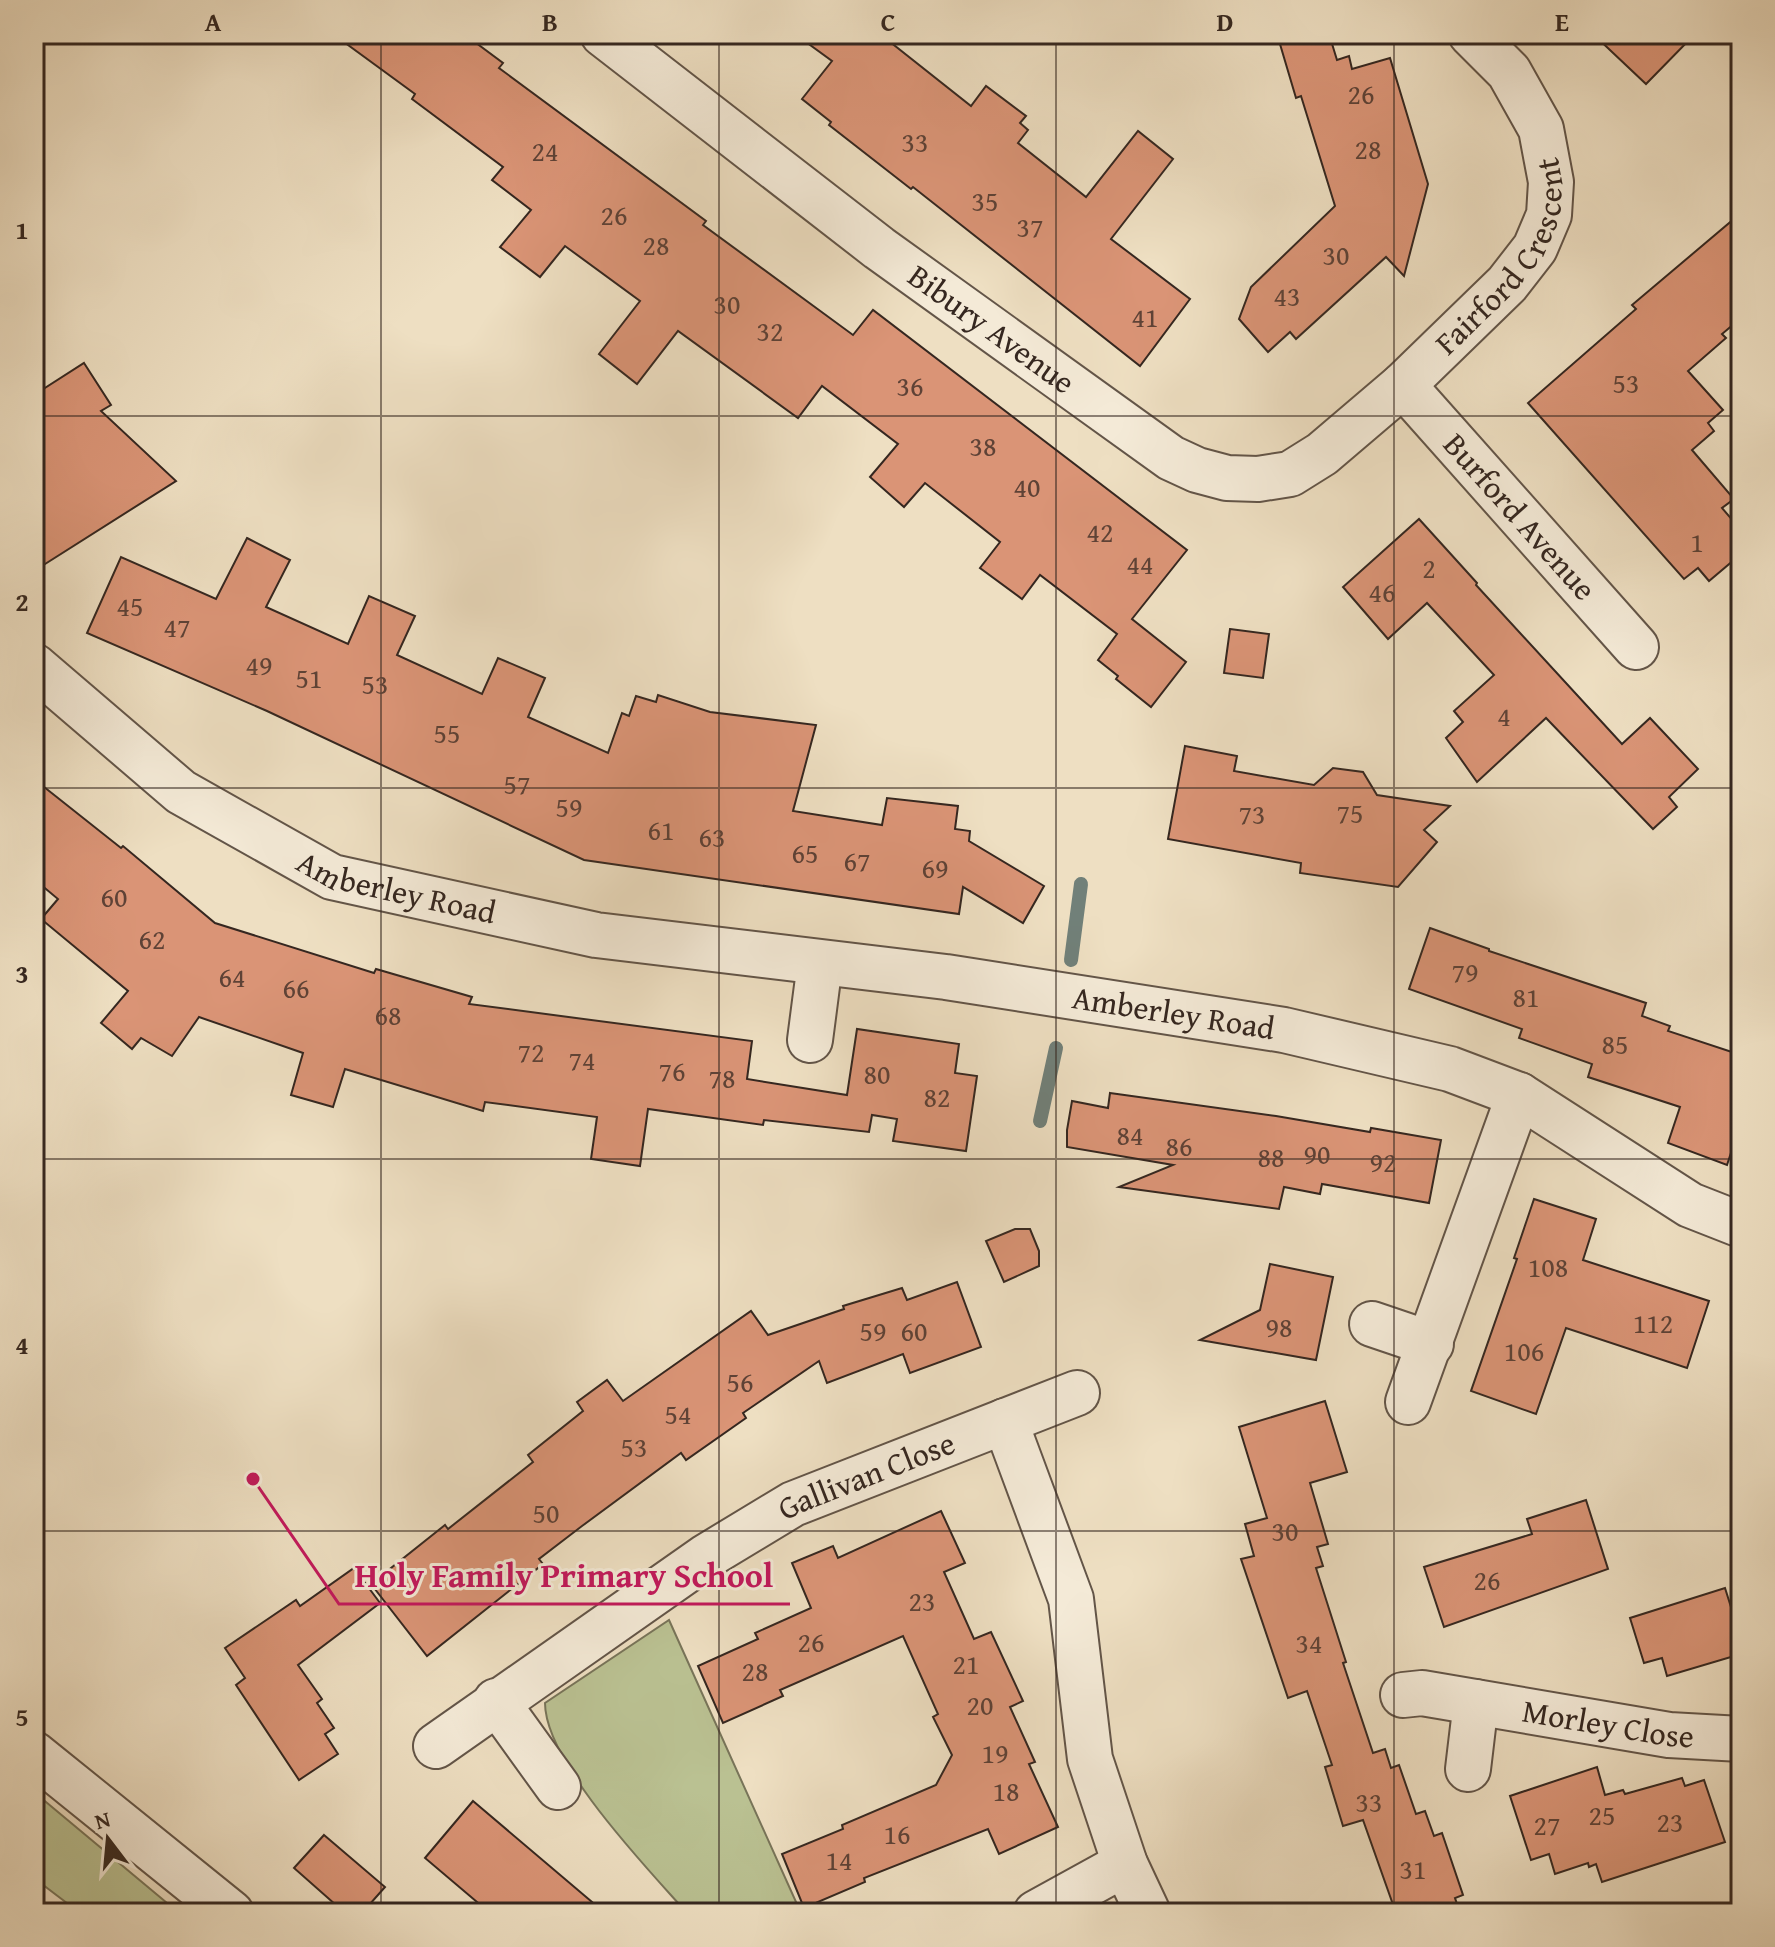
<svg xmlns="http://www.w3.org/2000/svg" width="1775" height="1947" viewBox="0 0 1775 1947" font-family="'Gentium Book Plus',serif">
  <rect width="100%" height="100%" fill="#eedfc2"/>
  <filter id="stains"><feTurbulence type="fractalNoise" baseFrequency=".0025" numOctaves="4"/><feColorMatrix values="0 0 0 0 .2 0 0 0 0 .09 0 0 0 0 .02 0 0 0 .5 -.17"/></filter>
  <radialGradient id="worn" r=".72"><stop offset=".6" stop-color="#630" stop-opacity="0"/><stop offset="1" stop-color="#630" stop-opacity=".3"/></radialGradient>
  <g fill="#bac192" stroke="#787459" stroke-width="2">
    <path d="M669 1620 801 1913H687C647 1868 545 1762 545 1703Z"/>
    <polygon points="34,1792 179,1913 80,1913 34,1878"/>
  </g>
  <g fill="none" stroke-linecap="round" stroke-linejoin="round">
    <g stroke="#718079" stroke-width="14">
      <polyline points="1071,960 1081,884"/>
      <polyline points="1040,1121 1056,1048"/>
    </g>
  </g>
  <g fill="#da9476" stroke="#352720" stroke-width="2">
    <polygon points="333,34 464,34 503,63 499,68 706,221 703,225 853,335 873,310 1187,550 1132,619 1186,662 1151,707 1116,679 1118,676 1098,660 1117,634 1040,575 1022,599 980,568 1000,542 925,483 904,507 870,477 898,444 822,386 798,418 678,331 637,384 599,354 640,301 565,246 540,277 500,247 531,210 492,180 503,167 412,99 415,94"/>
    <polygon points="795,34 880,34 971,106 986,86 1026,116 1020,123 1028,130 1018,143 1086,197 1138,131 1173,159 1111,239 1190,299 1140,366 913,187 911,189 829,125 831,122 802,99 832,61"/>
    <polygon points="1277,34 1329,34 1337,60 1349,56 1352,69 1390,58 1428,184 1404,276 1386,257 1296,339 1290,332 1268,352 1239,319 1251,287 1335,206 1301,96 1296,98"/>
    <polygon points="1593,34 1695,34 1646,84"/>
    <polygon points="1741,213 1741,318 1722,334 1726,338 1688,371 1723,410 1708,423 1714,431 1692,450 1734,499 1722,508 1741,530 1741,554 1709,581 1698,568 1684,579 1528,403 1636,309 1632,305"/>
    <polygon points="84,363 111,405 101,411 176,481 34,571 34,395"/>
    <polygon points="1419,519 1477,583 1476,585 1622,744 1650,718 1698,769 1669,797 1677,807 1653,829 1546,718 1477,782 1446,738 1463,722 1454,711 1494,675 1427,603 1388,639 1343,587"/>
    <polygon points="247,538 290,560 266,607 348,644 369,596 415,616 397,655 482,694 498,658 545,678 528,717 608,753 622,713 629,716 636,696 656,702 658,695 710,712 816,725 793,811 882,825 887,798 958,806 955,829 970,831 969,841 1044,886 1023,923 963,887 959,914 584,860 267,711 87,633 121,557 216,599"/>
    <polygon points="1230,629 1269,634 1263,678 1224,673"/>
    <polygon points="1185,746 1237,756 1234,771 1314,785 1333,768 1363,772 1377,795 1450,806 1424,830 1437,842 1398,887 1300,873 1301,863 1168,839"/>
    <polygon points="34,779 121,848 123,846 215,923 374,973 376,969 472,997 469,1004 752,1041 747,1079 847,1095 857,1029 959,1044 955,1073 977,1076 966,1151 893,1141 897,1119 872,1115 869,1132 764,1120 763,1125 648,1109 640,1166 591,1159 597,1117 485,1102 483,1111 345,1069 333,1107 291,1095 303,1053 199,1017 172,1056 141,1038 132,1049 101,1023 128,991 41,919 58,899 34,879"/>
    <polygon points="1430,928 1489,949 1489,951 1646,1003 1642,1016 1670,1026 1668,1031 1741,1055 1741,1122 1727,1165 1668,1143 1680,1107 1588,1077 1592,1064 1519,1038 1522,1029 1409,989"/>
    <polygon points="1110,1093 1276,1116 1370,1132 1371,1128 1441,1140 1429,1203 1322,1184 1320,1194 1284,1187 1279,1209 1119,1187 1173,1165 1067,1147 1067,1130 1072,1101 1108,1108"/>
    <polygon points="1534,1199 1596,1219 1583,1260 1709,1301 1687,1368 1566,1328 1536,1414 1471,1391 1517,1259 1514,1258"/>
    <polygon points="1015,1229 1030,1229 1039,1251 1039,1266 1004,1282 986,1241"/>
    <polygon points="1270,1264 1333,1277 1316,1360 1200,1340 1260,1310"/>
    <polygon points="957,1282 981,1347 910,1373 903,1354 827,1383 819,1361 743,1413 746,1418 686,1460 681,1453 582,1526 539,1559 543,1564 427,1656 371,1584 445,1525 448,1529 533,1462 528,1455 583,1411 577,1402 607,1380 623,1401 751,1311 768,1335 844,1309 843,1306 902,1288 907,1300"/>
    <polygon points="1325,1401 1347,1472 1310,1483 1328,1544 1317,1547 1323,1566 1316,1568 1346,1662 1343,1663 1373,1753 1385,1749 1391,1768 1399,1765 1416,1814 1425,1811 1434,1836 1442,1833 1463,1895 1455,1898 1460,1913 1396,1913 1363,1820 1343,1826 1325,1767 1332,1765 1307,1691 1288,1698 1241,1559 1254,1556 1245,1524 1267,1518 1239,1427"/>
    <polygon points="1586,1500 1608,1569 1444,1627 1424,1567 1532,1534 1527,1519"/>
    <polygon points="941,1511 965,1563 944,1572 974,1639 991,1632 1023,1701 1010,1707 1035,1762 1029,1764 1058,1827 999,1854 988,1829 864,1878 865,1882 804,1908 782,1854 843,1829 842,1825 936,1785 952,1755 933,1717 938,1714 903,1636 780,1690 783,1696 723,1723 698,1666 758,1639 755,1633 811,1608 792,1563 833,1546 838,1558"/>
    <polygon points="354,1568 380,1603 298,1665 322,1699 317,1703 334,1728 325,1734 338,1754 299,1780 236,1685 245,1678 225,1648 296,1600 300,1606"/>
    <polygon points="1725,1588 1741,1639 1741,1654 1667,1676 1662,1658 1644,1663 1630,1618"/>
    <polygon points="1597,1767 1605,1795 1623,1790 1625,1794 1682,1778 1685,1786 1704,1780 1725,1842 1602,1882 1596,1864 1589,1867 1588,1863 1555,1874 1549,1854 1531,1860 1510,1796"/>
    <polygon points="473,1801 605,1913 490,1913 425,1858"/>
    <polygon points="324,1835 385,1887 362,1913 345,1913 294,1868"/>
  </g>
  <g fill="none" stroke-linecap="round" stroke-linejoin="round">
    <g stroke="#635548" stroke-width="48">
      <g id="minor">
        <path id="s1" d="M603 34 879 248 1171 458 1197 470 1227 478 1258 479 1290 474 1322 454 1403 385 1507 284 1535 248 1549 215 1551 182 1541 129 1509 72 1471 34"/>
        <path id="s2" d="M1403 385 1636 647"/>
        <path id="s3" d="M34 666 181 792 332 877 596 935 946 977 1284 1030 1450 1069 1519 1095 1690 1205 1741 1225"/>
        <polyline points="810,1040 820,963"/>
        <polyline points="1372,1324 1431,1344"/>
        <polyline points="1408,1402 1519,1095"/>
        <polyline points="1005,1421 1071,1599 1090,1759 1125,1864 1148,1913"/>
        <path id="s4" d="M1403 1695 1422 1693 1669 1735 1741 1739"/>
        <polyline points="496,1701 558,1787"/>
        <path id="s5" d="M436 1746 707 1556 793 1504 1077 1393"/>
        <polyline points="34,1754 231,1913"/>
        <polyline points="1468,1769 1476,1702"/>
        <polyline points="1036,1913 1125,1864"/>
      </g>
    </g>
    <use href="#minor" stroke="#f4ead7" stroke-width="44"/>
    <g stroke="#352720" stroke-width="9">
      <polyline id="rail" points="34,1909 39,1913"/>
    </g>
    <use href="#rail" stroke="#f4ead7" stroke-width="6" stroke-dasharray="18" stroke-linecap="butt"/>
  </g>
  <path fill="none" stroke="#352720" stroke-width="2" stroke-opacity="0.55" d="M381 34V1913M719 34V1913M1056 34V1913M1394 34V1913M34 416H1741M34 788H1741M34 1159H1741M34 1531H1741"/>
  <g text-anchor="middle" stroke-width="6" stroke-linejoin="round" paint-order="stroke">
    <g font-size="28" fill="#5e4236">
      <text x="1361" y="104">26</text>
      <text x="915" y="152">33</text>
      <text x="1368" y="159">28</text>
      <text x="545" y="161">24</text>
      <text x="985" y="211">35</text>
      <text x="614" y="225">26</text>
      <text x="1030" y="237">37</text>
      <text x="656" y="255">28</text>
      <text x="1336" y="265">30</text>
      <text x="1287" y="306">43</text>
      <text x="727" y="314">30</text>
      <text x="1145" y="327">41</text>
      <text x="770" y="341">32</text>
      <text x="1626" y="393">53</text>
      <text x="910" y="396">36</text>
      <text x="983" y="456">38</text>
      <text x="1027" y="497">40</text>
      <text x="1100" y="542">42</text>
      <text x="1697" y="552">1</text>
      <text x="1140" y="574">44</text>
      <text x="1429" y="578">2</text>
      <text x="1382" y="602">46</text>
      <text x="130" y="616">45</text>
      <text x="177" y="637">47</text>
      <text x="259" y="675">49</text>
      <text x="309" y="688">51</text>
      <text x="375" y="694">53</text>
      <text x="1504" y="726">4</text>
      <text x="447" y="743">55</text>
      <text x="517" y="794">57</text>
      <text x="569" y="817">59</text>
      <text x="1350" y="823">75</text>
      <text x="1252" y="824">73</text>
      <text x="661" y="840">61</text>
      <text x="712" y="847">63</text>
      <text x="805" y="863">65</text>
      <text x="857" y="871">67</text>
      <text x="935" y="878">69</text>
      <text x="114" y="907">60</text>
      <text x="152" y="949">62</text>
      <text x="1465" y="982">79</text>
      <text x="232" y="987">64</text>
      <text x="296" y="998">66</text>
      <text x="1526" y="1007">81</text>
      <text x="388" y="1025">68</text>
      <text x="1615" y="1054">85</text>
      <text x="531" y="1062">72</text>
      <text x="582" y="1070">74</text>
      <text x="672" y="1081">76</text>
      <text x="877" y="1084">80</text>
      <text x="722" y="1088">78</text>
      <text x="937" y="1107">82</text>
      <text x="1130" y="1145">84</text>
      <text x="1179" y="1156">86</text>
      <text x="1317" y="1164">90</text>
      <text x="1271" y="1167">88</text>
      <text x="1383" y="1172">92</text>
      <text x="1548" y="1277">108</text>
      <text x="1653" y="1333">112</text>
      <text x="1279" y="1337">98</text>
      <text x="873" y="1341">59</text>
      <text x="914" y="1341">60</text>
      <text x="1524" y="1361">106</text>
      <text x="740" y="1392">56</text>
      <text x="678" y="1424">54</text>
      <text x="634" y="1457">53</text>
      <text x="546" y="1523">50</text>
      <text x="1285" y="1541">30</text>
      <text x="1487" y="1590">26</text>
      <text x="922" y="1611">23</text>
      <text x="811" y="1652">26</text>
      <text x="1309" y="1653">34</text>
      <text x="966" y="1674">21</text>
      <text x="755" y="1681">28</text>
      <text x="980" y="1715">20</text>
      <text x="995" y="1763">19</text>
      <text x="1006" y="1801">18</text>
      <text x="1369" y="1812">33</text>
      <text x="1602" y="1825">25</text>
      <text x="1670" y="1832">23</text>
      <text x="1547" y="1835">27</text>
      <text x="897" y="1844">16</text>
      <text x="839" y="1870">14</text>
      <text x="1413" y="1879">31</text>
    </g>
    <g font-size="32" fill="#352720" stroke="#f4ead7">
      <text dy="11" stroke="none"><textPath href="#s1" startOffset="1144">Fairford Crescent</textPath></text>
      <text dy="11" stroke="none"><textPath href="#s1" startOffset="488">Bibury Avenue</textPath></text>
      <text dy="11" stroke="none"><textPath href="#s2" startOffset="176">Burford Avenue</textPath></text>
      <text dy="11" stroke="none"><textPath href="#s3" startOffset="432">Amberley Road</textPath></text>
      <text dy="11" stroke="none"><textPath href="#s3" startOffset="1220">Amberley Road</textPath></text>
      <text dy="11" stroke="none"><textPath href="#s5" startOffset="510">Gallivan Close</textPath></text>
      <text dy="11" stroke="none"><textPath href="#s4" startOffset="208">Morley Close</textPath></text>
    </g>
  </g>
  <path fill="none" stroke="#c2185b" stroke-width="3" d="M253 1479L339 1604H790"/>
  <circle fill="#c2185b" stroke="#f4ead7" stroke-width="3" cx="253" cy="1479" r="8"/>
  <g font-size="34" text-anchor="middle" font-weight="bold" fill="#c2185b" stroke="#f4ead7" stroke-width="6" stroke-linejoin="round" paint-order="stroke">
    <text x="564" y="1587">Holy Family Primary School</text>
  </g>
  <rect width="1775" height="1947" fill="none" stroke="#eedfc2" stroke-width="88"/>
  <g transform="translate(108 1839) rotate(344)" stroke="#f4ead7" stroke-width="6" paint-order="stroke">
  <path d="M0-6L14 30L0 20L-14 30Z" fill="#352720"/>
  <text y="-12" font-size="22" font-weight="bold" text-anchor="middle" fill="#352720">N</text>
  </g>
  <rect x="44" y="44" width="1687" height="1859" fill="none" stroke="#352720" stroke-width="3"/>
  <g font-size="26" text-anchor="middle" font-weight="bold" fill="#352720">
    <text x="213" y="31">A</text>
    <text x="550" y="31">B</text>
    <text x="888" y="31">C</text>
    <text x="1225" y="31">D</text>
    <text x="1562" y="31">E</text>
    <text x="22" y="239">1</text>
    <text x="22" y="611">2</text>
    <text x="22" y="983">3</text>
    <text x="22" y="1354">4</text>
    <text x="22" y="1726">5</text>
  </g>
  <rect width="100%" height="100%" filter="url(#stains)"/>
  <rect width="100%" height="100%" fill="url(#worn)"/>
</svg>
